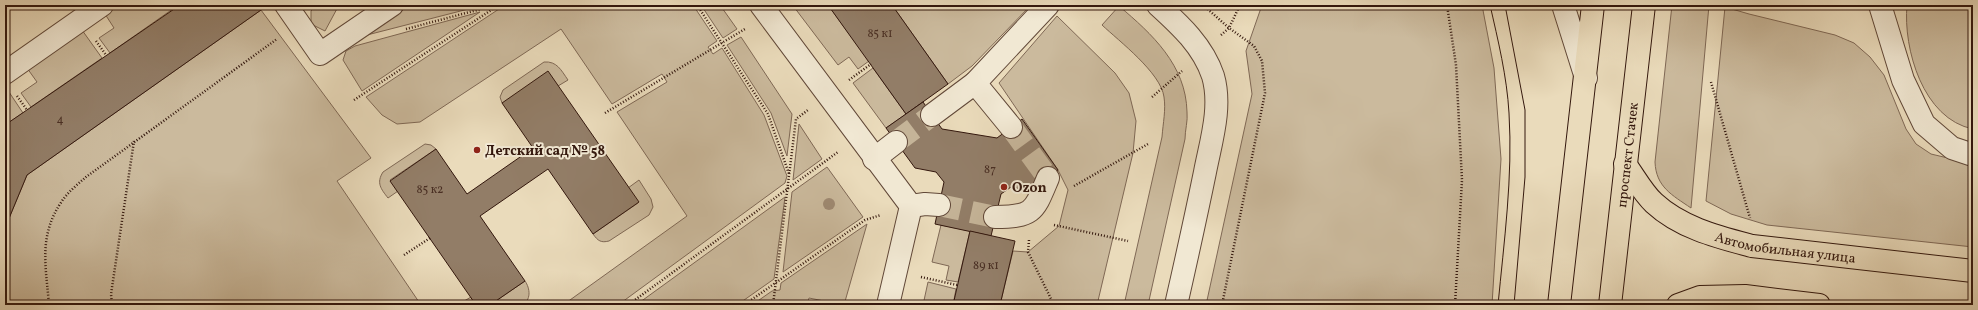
<svg xmlns="http://www.w3.org/2000/svg" width="1978" height="310" viewBox="0 0 1978 310" font-family="Vollkorn,serif">
  <rect width="100%" height="100%" fill="#eadbbb"/>
  <filter id="stains"><feTurbulence type="fractalNoise" baseFrequency=".005" numOctaves="4"/><feColorMatrix values="0 0 0 0 .2 0 0 0 0 .09 0 0 0 0 .02 0 0 0 .5 -.17"/></filter>
  <radialGradient id="worn" r=".72"><stop offset=".6" stop-color="#630" stop-opacity="0"/><stop offset="1" stop-color="#630" stop-opacity=".3"/></radialGradient>
  <g fill="#cbba9d" stroke="#7f6855">
    <polygon points="118,5 176,5 177,6 110,53 99,38 114,28 105,14"/>
    <polygon points="316,5 339,5 325,31 311,24 311,11"/>
    <polygon points="410,5 484,5 367,35"/>
    <polygon points="505,5 693,5 717,41 708,47 713,54 722,48 764,115 787,176 785,183 618,305 563,305 687,216 617,112 667,82 662,74 612,104 561,29 420,122 397,124 382,115 366,97"/>
    <polygon points="701,5 720,5 737,29 723,38"/>
    <polygon points="797,5 828,5 869,61 858,69 849,57 838,65 794,7"/>
    <polygon points="892,5 1031,5 972,66 948,84"/>
    <polygon points="1262,5 1482,5 1494,68 1501,159 1492,305 1206,305 1252,94 1246,51"/>
    <path d="M1672 5H1709L1691 208C1672 195 1656 187 1655 162Z"/>
    <path d="M1907 5H1973V129C1923 119 1903 49 1907 5Z"/>
    <path d="M1119 6C1152 34 1186 65 1187 112 1188 121 1185 130 1185 139L1148 305H1124L1162 137C1163 123 1166 110 1164 97 1161 73 1119 41 1102 25Z"/>
    <polygon points="1725,7 1749,14 1835,35 1854,43 1870,57 1884,75 1906,129 1916,144 1931,154 1973,164 1973,247 1767,225 1731,214 1706,201"/>
    <polygon points="261,10 371,158 337,181 421,305 5,305 5,228 27,175"/>
    <polygon points="480,12 362,91 343,60 346,51 355,46"/>
    <polygon points="1057,16 1115,73 1129,93 1136,121 1133,153 1097,305 1000,305 1013,251 1028,252 1059,226 1068,190 1058,170 999,83"/>
    <polygon points="82,30 102,58 31,107 21,93 37,82 27,68"/>
    <polygon points="741,37 792,114 787,156 771,113 727,45"/>
    <path d="M544 62C557 61 561 70 568 80L558 86 502 103 500 97 503 90Z"/>
    <polygon points="873,68 906,114 886,128 853,83"/>
    <polygon points="5,86 23,113 5,125"/>
    <polygon points="799,124 822,159 793,180"/>
    <path d="M425 144 431 145 436 149 390 180 398 191 388 198C381 189 376 183 383 172Z"/>
    <polygon points="827,167 863,217 783,272 792,192"/>
    <path d="M639 180 651 199 653 207 649 215 609 241C601 243 598 241 593 234L638 203 628 188Z"/>
    <polygon points="785,197 774,279 737,305 636,305"/>
    <polygon points="867,224 844,305 809,298 807,305 752,305 772,291 780,290 781,283"/>
    <polygon points="941,225 970,231 958,282 946,280 949,266 932,262"/>
    <path d="M525 281C530 288 532 301 521 305 513 308 499 305 490 305Z"/>
    <polygon points="928,282 956,289 953,305 923,305"/>
    <polygon points="471,297 476,305 459,304"/>
  </g>
  <g fill="#927d67" stroke="#33170d">
    <polygon points="180,5 258,5 261,10 27,175 5,228 5,125"/>
    <polygon points="828,5 892,5 948,84 906,114"/>
    <polygon points="548,71 639,202 593,234 548,169 480,216 525,281 490,305 476,305 390,181 436,149 467,194 533,148 502,103"/>
    <polygon points="923,102 942,129 997,138 1022,119 1058,170 1031,191 1011,187 1001,194 991,236 935,224 944,182 936,172 915,168 886,128"/>
    <polygon points="970,231 1015,241 1000,305 953,305"/>
  </g>
  <g fill="none" stroke-linecap="round" stroke-linejoin="round">
    <g stroke="#c5b498" stroke-width="22" stroke-dasharray="22 11" stroke-linecap="butt">
      <polyline points="1011,127 1048,178"/>
      <polyline points="896,142 932,115"/>
      <polyline points="939,205 995,217"/>
    </g>
    <g stroke="#614838" stroke-width="24">
      <g id="minor">
        <polyline points="286,5 320,54 392,5"/>
        <polyline points="761,5 911,206 888,305"/>
        <path d="M1158 5C1180 25 1203 46 1213 76 1222 107 1211 141 1205 172 1196 216 1186 261 1176 305"/>
        <polyline points="1563,5 1586,78"/>
        <polyline points="1880,5 1903,80 1924,124 1952,148 1973,155"/>
        <polyline points="5,73 102,5"/>
        <polyline points="932,115 975,83"/>
        <polyline points="1011,127 975,83 1048,5"/>
        <polyline points="874,159 896,142"/>
        <polyline points="911,206 925,204 939,205"/>
        <path d="M995 217C1034 217 1034 211 1048 178"/>
      </g>
    </g>
    <g stroke="#33170d" stroke-width="24">
      <g id="major">
        <path id="s1" d="M1625 164C1634 176 1643 193 1654 203 1681 228 1718 237 1752 246L1973 271"/>
        <polyline points="1559,305 1593,5"/>
        <path id="s2" d="M1610 305 1644 5"/>
        <polyline points="1678,305 1700,297 1745,296 1819,305"/>
      </g>
    </g>
    <g stroke="#33170d" stroke-width="2.5" stroke-dasharray="1 2" stroke-linecap="butt">
      <polyline points="697,5 768,114 789,174"/>
      <polyline points="1203,5 1229,28 1254,46 1262,61 1265,93 1222,305"/>
      <polyline points="1447,5 1456,65 1462,180 1455,305"/>
      <polyline points="406,29 496,5"/>
      <polyline points="1221,35 1229,28 1240,5"/>
      <polyline points="96,41 106,55"/>
      <polyline points="849,80 871,64"/>
      <polyline points="1711,82 1750,218"/>
      <polyline points="17,96 27,110"/>
      <polyline points="1152,97 1182,71"/>
      <polyline points="354,100 499,5"/>
      <polyline points="605,113 745,29"/>
      <polyline points="1074,186 1148,144"/>
      <polyline points="1054,225 1128,241"/>
      <polyline points="1029,240 1028,252 1054,305"/>
      <polyline points="404,255 430,238"/>
      <polyline points="921,277 957,285"/>
      <path d="M49 305C46 266 38 236 62 201 68 192 78 184 86 177L277 39"/>
      <polyline points="112,305 111,294 134,141"/>
      <polyline points="628,305 838,152"/>
      <polyline points="744,305 865,220 881,215"/>
      <polyline points="773,305 796,119 808,110"/>
    </g>
    <use href="#minor" stroke="#f1e8d3" stroke-width="22"/>
    <use href="#major" stroke="#eadbbb" stroke-width="22"/>
    <g stroke="#33170d" stroke-width="1">
      <path d="M1490 5C1498 40 1507 77 1509 113 1513 177 1504 241 1498 305"/>
      <polyline points="1505,5 1525,110 1525,177 1514,305"/>
    </g>
  </g>
  <circle fill="#9f8a73" cx="829" cy="204" r="6"/>
  <g fill="#8f2418" stroke="#f1e8d3" stroke-width="1.5">
    <circle cx="477" cy="150" r="4"/>
    <circle cx="1004" cy="187" r="4"/>
  </g>
  <g text-anchor="middle" stroke-width="4" stroke-linejoin="round" paint-order="stroke">
    <g font-size="12" fill="#4b3024">
      <text x="880" y="37">85 к1</text>
      <text x="60" y="123">4</text>
      <text x="990" y="173">87</text>
      <text x="430" y="193">85 к2</text>
      <text x="986" y="269">89 к1</text>
    </g>
    <g font-size="14" font-weight="bold" fill="#33170d" stroke="#f1e8d3" text-anchor="start">
      <text x="485" y="155">Детский сад № 58</text>
      <text x="1012" y="192">Ozon</text>
    </g>
    <g font-size="14" fill="#33170d" stroke="#f1e8d3">
      <text dy="5" stroke="none"><textPath href="#s2" startOffset="151">проспект Стачек</textPath></text>
      <text dy="5" stroke="none"><textPath href="#s1" startOffset="190">Автомобильная улица</textPath></text>
    </g>
  </g>
  <rect width="1978" height="310" fill="none" stroke="#eadbbb" stroke-width="20"/>
  <rect x="6" y="6" width="1966" height="298" fill="none" stroke="#33170d" stroke-width="2"/>
  <rect x="10" y="10" width="1958" height="290" fill="none" stroke="#33170d"/>
  <rect width="100%" height="100%" filter="url(#stains)"/>
  <rect width="100%" height="100%" fill="url(#worn)"/>
</svg>
